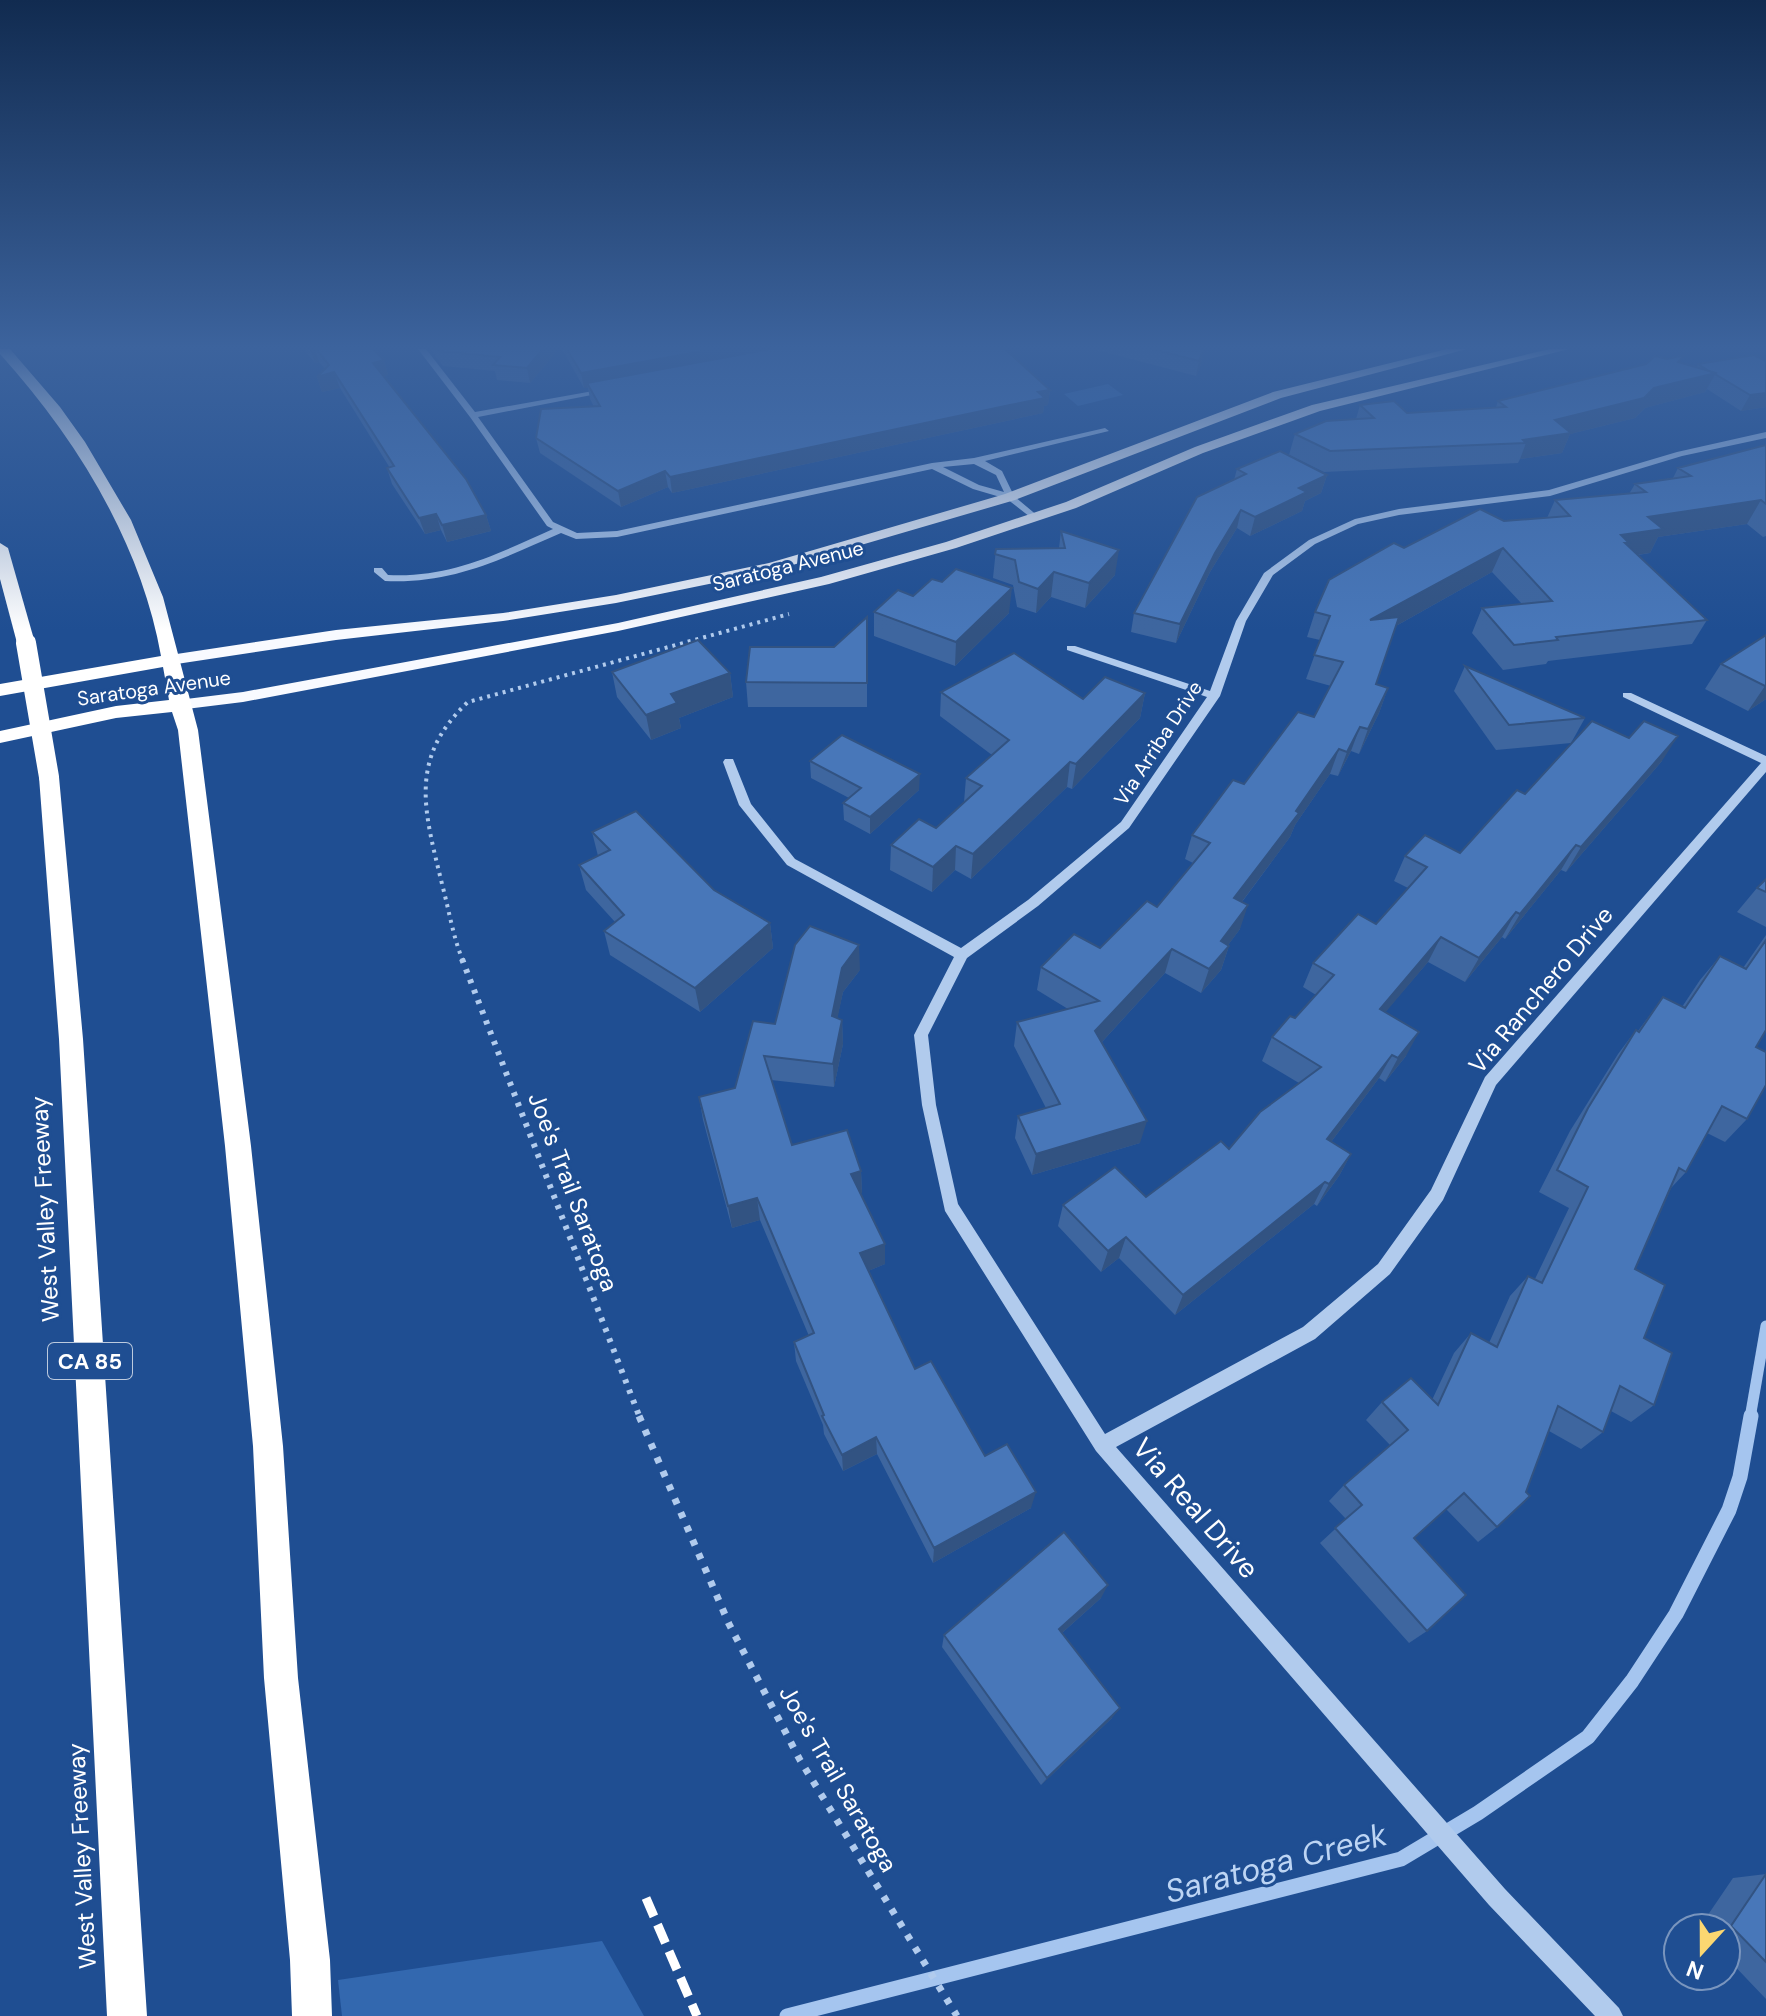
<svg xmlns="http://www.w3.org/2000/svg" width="1766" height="2016" viewBox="0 0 1766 2016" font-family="'DM Sans',sans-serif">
  <rect width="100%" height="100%" fill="#1f4e92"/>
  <g fill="#3368af">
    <polygon points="1108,384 1123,395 1078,406 1064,394"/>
    <polygon points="602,1941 644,2016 342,2016 338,1980"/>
  </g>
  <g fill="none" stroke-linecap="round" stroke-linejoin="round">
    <polyline stroke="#a5c5ef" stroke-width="11" points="1750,1418 1766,1326"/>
    <polyline stroke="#a5c5ef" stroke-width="15" points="787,2016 1401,1859 1478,1813 1588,1737 1632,1681 1676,1614 1729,1510 1740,1477 1751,1416"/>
    <path stroke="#b1cbed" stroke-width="4" stroke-dasharray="3 5" stroke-linecap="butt" d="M463 961C453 937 449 910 442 884 425 813 407 759 468 702L789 614"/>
    <polyline stroke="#b1cbed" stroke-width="6" stroke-dasharray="4 7" stroke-linecap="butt" points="462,959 640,1418"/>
    <polyline stroke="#b1cbed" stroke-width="7" stroke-dasharray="6 9" stroke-linecap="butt" points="639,1416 729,1624 800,1760 957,2016"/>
    <g fill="#b1cbed" fill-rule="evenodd">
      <path d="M418 349H426L475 412 610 388 611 390 607 392 478 417 553 522 577 533 617 531 932 463 974 458 1105 428 1109 431 985 461 1002 471 1014 496 1039 517 1034 520 1007 499 973 489 932 469 617 537 576 539 561 533C501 559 453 584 385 581L374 572V568H382L388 575C451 578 497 554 553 529L547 526 470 417ZM974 464 996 475 1004 492 979 485 943 467Z"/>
      <polygon points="1766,432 1766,438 1682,456 1550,496 1399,515 1358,524 1315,544 1273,575 1246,621 1220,696 1129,828 1038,906 967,958 928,1035 936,1105 958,1204 1105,1434 1303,1327 1378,1264 1431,1190 1485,1077 1761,763 1623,697 1623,693 1631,693 1766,756 1766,772 1496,1085 1443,1200 1390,1274 1315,1339 1116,1447 1505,1889 1619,2008 1623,2016 1595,2016 1489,1905 1096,1451 945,1211 922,1105 914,1035 954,957 787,865 739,805 723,762 725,759 733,759 751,804 795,859 961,948 1028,900 1121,822 1207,697 1067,650 1067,646 1075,646 1210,691 1236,621 1264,573 1309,540 1355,519 1399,509 1549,490 1677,452"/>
    </g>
    <g fill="#f8faff" fill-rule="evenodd">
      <polygon points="1447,349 1467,349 1281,398 1015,500 772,571 616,603 503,621 336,640 170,665 162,660 170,655 336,630 503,613 616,595 769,563 1005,494 1273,392"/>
      <polygon points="1550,349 1569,349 1320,411 1203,453 1076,508 956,548 829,584 618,631 243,702 178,710 170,705 178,700 243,692 618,623 821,577 946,542 1066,502 1195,447 1312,405"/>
    </g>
    <g fill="#fff" fill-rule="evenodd">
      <path d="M0 349H10L60 407 85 442 131 520 163 597 198 730 251 1146 283 1446 298 1678 330 1960 332 2016H292L290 1960 264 1678 253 1446 225 1146 178 730 172 712 116 718 0 743V731L116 706 169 700 163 667 0 696V684L161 656C141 543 76 438 0 354Z"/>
      <polygon points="0,543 8,548 35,643 32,647 20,647 17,643 0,579"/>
      <polygon points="49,770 59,777 83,1039 147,2016 107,2016 59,1039 39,777"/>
    </g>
    <polyline stroke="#fff" stroke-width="9" stroke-dasharray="20 9" stroke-linecap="butt" points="646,1898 697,2016"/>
    <polyline stroke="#fff" stroke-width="20" points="26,643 49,777"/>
  </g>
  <g fill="#3e669f">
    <polygon points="304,349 373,349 384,360 388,375 384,376 486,515 491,531 447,542 441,530 425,534 392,484 387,468 390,468 340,388 322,392 317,377 325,369 319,362 315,363"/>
    <polygon points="430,349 559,349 530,383 497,380 495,371 443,366"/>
    <polygon points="562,349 1005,349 1050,390 1048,405 1044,406 1043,413 672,493 668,487 621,507 540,453 536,438 594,407 590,399 588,388 584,388"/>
    <polygon points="1093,349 1201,349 1201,365 1196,376"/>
    <polygon points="1754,355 1766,407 1741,411 1707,389 1705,392 1645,408 1635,418 1570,434 1562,453 1520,459 1518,463 1324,472 1289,455 1295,434 1356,419 1360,405 1407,413 1496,407 1498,401 1681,363 1697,367 1698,364"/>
    <polygon points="1766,445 1766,536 1763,537 1747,524 1658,537 1650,553 1638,555 1707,620 1692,644 1548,661 1546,664 1503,670 1472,633 1482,608 1522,604 1492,572 1396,626 1376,684 1388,688 1379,713 1359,754 1351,751 1338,776 1330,774 1295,825 1290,837 1242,902 1240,929 1228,945 1229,946 1221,970 1201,993 1165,973 1102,1042 1140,1143 1032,1175 1015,1138 1018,1116 1046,1108 1014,1046 1017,1022 1068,1009 1037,990 1041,967 1100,948 1157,907 1193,863 1185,859 1192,835 1314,717 1331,686 1306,679 1320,640 1307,637 1315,612 1404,548 1504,521 1547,518 1555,500 1629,494 1635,484 1673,478 1678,468"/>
    <polygon points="1237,469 1327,475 1321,493 1305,501 1302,511 1250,536 1237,528 1210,572 1176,643 1131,632 1134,613 1234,480"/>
    <polygon points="1061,531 1115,575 1085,608 1051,597 1036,613 1017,607 1013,585 993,578 996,549 1059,548"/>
    <polygon points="913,596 1009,613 955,666 874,636 874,612"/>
    <polygon points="867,617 867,707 748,707 746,682 834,647"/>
    <polygon points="1766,635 1766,699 1748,711 1705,689 1721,664"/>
    <polygon points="1465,666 1585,718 1571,743 1496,750 1454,691"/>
    <polygon points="612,672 730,673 733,697 679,718 681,728 651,740 617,697"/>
    <polygon points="941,692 1083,699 1145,693 1140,718 1072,789 1067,787 971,879 955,870 932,892 890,870 891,845 936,828 964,802 966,778 992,755 940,716"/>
    <polygon points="810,761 919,790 870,834 844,820 843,803 849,798 811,778"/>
    <polygon points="1662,761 1566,872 1561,870 1505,939 1502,937 1465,982 1428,962 1385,1012 1406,1056 1385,1082 1379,1078 1331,1142 1351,1154 1339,1176 1317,1206 1314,1204 1175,1315 1119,1258 1101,1272 1058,1226 1063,1205 1146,1197 1229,1149 1299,1083 1262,1061 1272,1037 1295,1018 1316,995 1303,987 1313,963 1376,924 1408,888 1394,881 1405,856 1460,853 1525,794"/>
    <polygon points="592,832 714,890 770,923 773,948 700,1012 610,955 604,931 615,922 586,890 579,865 598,856"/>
    <polygon points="1766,879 1766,927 1737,912 1757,888"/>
    <polygon points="1766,935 1766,1030 1756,1047 1747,1119 1725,1142 1707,1133 1686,1172 1671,1188 1635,1269 1654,1405 1631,1422 1611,1411 1603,1432 1581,1449 1549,1431 1497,1527 1478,1542 1446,1509 1414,1538 1427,1631 1409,1643 1320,1543 1346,1519 1329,1501 1344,1485 1390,1445 1366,1420 1382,1402 1432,1400 1454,1353 1471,1333 1489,1343 1510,1296 1528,1276 1535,1279 1569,1208 1539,1192 1570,1131 1618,1054 1636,1030 1638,1031 1663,997 1682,1007 1700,980 1720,956 1743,968"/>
    <polygon points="860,970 843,992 837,1018 842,1020 843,1044 834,1087 771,1080 792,1145 861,1171 862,1193 860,1193 885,1264 868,1271 915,1369 985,1456 1031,1508 933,1563 877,1454 843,1471 824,1434 823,1425 796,1361 794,1342 809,1336 760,1220 732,1228 703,1120 699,1097 735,1088 775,1024"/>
    <polygon points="1101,1598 1062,1633 1112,1718 1041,1785 942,1647 944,1635"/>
    <polygon points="1766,1874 1766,1999 1726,1957 1726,1928 1699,1928 1733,1878"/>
  </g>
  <g fill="#325382">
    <polygon points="310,349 315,349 319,362 315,363"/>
    <polygon points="543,349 559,349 530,383 527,368"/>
    <polygon points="714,349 796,349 587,383 588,388 584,388 581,373"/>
    <polygon points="1203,350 1201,365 1196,376 1199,361"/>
    <polygon points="384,360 388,375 378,378 373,363"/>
    <polygon points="334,372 340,388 322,392 317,377"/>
    <polygon points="1716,373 1705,392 1645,408 1635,418 1570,434 1562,453 1520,459 1526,443 1523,440 1555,420 1654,388"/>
    <polygon points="1050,390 1048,405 1044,406 1043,413 672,493 670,477"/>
    <polygon points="1766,393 1766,407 1741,411 1750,395"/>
    <polygon points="665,471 668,487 621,507 618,491"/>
    <polygon points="1327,475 1321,493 1305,501 1302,511 1250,536 1255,517 1299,488"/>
    <polygon points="1761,500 1747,524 1658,537 1650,553 1621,557 1629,543 1621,535 1648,517"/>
    <polygon points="1241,510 1237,528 1210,572 1176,643 1180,624 1215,553"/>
    <polygon points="436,514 441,530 425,534 419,518"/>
    <polygon points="486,515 491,531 447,542 442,525"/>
    <polygon points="1503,548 1492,572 1362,645 1370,620"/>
    <polygon points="1119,550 1115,575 1085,608 1089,583"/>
    <polygon points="1054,572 1051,597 1036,613 1038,589"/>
    <polygon points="1012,588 1009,613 955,666 956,642"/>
    <polygon points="730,673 733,697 679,718 681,728 651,740 646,715 671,694"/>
    <polygon points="1765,686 1766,686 1766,699 1748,711"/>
    <polygon points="1388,688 1379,713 1359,754 1368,729"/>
    <polygon points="1145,693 1140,718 1072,789 1076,764"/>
    <polygon points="1360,727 1351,751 1338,776 1347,752"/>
    <polygon points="1678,736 1662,761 1566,872 1581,847"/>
    <polygon points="1339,749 1330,774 1295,825 1290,837 1226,923 1234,898"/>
    <polygon points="1070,762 1067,787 971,879 973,854"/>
    <polygon points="920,774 919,790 870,834 870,817"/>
    <polygon points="1576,845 1561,870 1505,939 1520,914"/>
    <polygon points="956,846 955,870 932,892 933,867"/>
    <polygon points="1248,905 1240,929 1220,956 1229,946 1221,970 1201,993 1209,969 1221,941"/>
    <polygon points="1516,912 1502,937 1465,982 1479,958"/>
    <polygon points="770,923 773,948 700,1012 695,988"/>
    <polygon points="1441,937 1428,962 1368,1033 1380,1009"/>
    <polygon points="859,945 860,970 843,992 833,1040 832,1016 842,968"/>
    <polygon points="1172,949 1165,973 1090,1055 1095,1031"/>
    <polygon points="842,1020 843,1044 834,1087 833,1064"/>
    <polygon points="1419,1032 1406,1056 1385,1082 1398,1058"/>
    <polygon points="1392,1055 1379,1078 1316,1162 1327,1139"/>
    <polygon points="1147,1121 1140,1143 1032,1175 1036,1154"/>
    <polygon points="1351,1154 1339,1176 1317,1206 1329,1184"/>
    <polygon points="861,1171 862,1193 852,1195 851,1174"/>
    <polygon points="1325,1182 1314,1204 1175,1315 1183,1295"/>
    <polygon points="757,1198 760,1220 732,1228 728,1206"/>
    <polygon points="1126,1237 1119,1258 1101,1272 1108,1251"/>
    <polygon points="885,1244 885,1264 861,1274 860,1253"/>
    <polygon points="876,1437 877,1454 843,1471 842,1455"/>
    <polygon points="1036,1492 1031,1508 933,1563 934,1548"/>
    <polygon points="1108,1585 1101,1598 1053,1641 1059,1629"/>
    <polygon points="1120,1708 1112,1718 1041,1785 1047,1778"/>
  </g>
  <g fill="#4877b9" stroke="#325382" stroke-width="2">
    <polygon points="316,349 373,349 384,360 373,363 466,479 486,515 442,525 436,514 419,518 387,468 394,466 334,372 317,377 329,365"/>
    <polygon points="437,349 543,349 527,368 493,365 500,357 439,351"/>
    <polygon points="567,349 714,349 581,373"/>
    <polygon points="770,349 1005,349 1050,390 1038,392 1045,398 1010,405 670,477 665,471 618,491 536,438 541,409 600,406 587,383"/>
    <polygon points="1152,349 1201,349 1203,350 1199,361"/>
    <polygon points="1685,355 1678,362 1716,373 1654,388 1644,398 1555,420 1571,433 1523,440 1526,443 1330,451 1295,434 1326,421 1374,418 1360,405 1394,401 1407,413 1506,407 1498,401 1646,364 1655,356 1667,359"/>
    <polygon points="1754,355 1766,361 1766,393 1750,395 1715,374 1716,373 1709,371 1698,364"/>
    <polygon points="1766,445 1766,504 1761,500 1648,517 1663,529 1621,535 1629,543 1625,543 1707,620 1556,637 1558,640 1514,645 1482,608 1552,601 1503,548 1370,620 1399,617 1376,684 1388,688 1368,729 1360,727 1347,752 1339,749 1296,811 1299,813 1234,898 1248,905 1221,941 1229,946 1209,969 1172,949 1095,1031 1147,1121 1036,1154 1018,1116 1060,1104 1017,1022 1099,1001 1041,967 1074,934 1100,948 1147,901 1157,907 1210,843 1192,835 1233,780 1244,784 1298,712 1314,717 1343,662 1314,655 1330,616 1315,612 1329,580 1394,543 1404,548 1480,509 1504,521 1570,516 1555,500 1646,492 1635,484 1691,476 1678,468"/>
    <polygon points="1280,451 1327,475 1299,488 1307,492 1255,517 1241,510 1215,553 1180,624 1134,613 1197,497 1246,474 1237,469"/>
    <polygon points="1061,531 1119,550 1089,583 1054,572 1038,589 1019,582 1015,560 995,554 996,549 1065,548"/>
    <polygon points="956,569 1012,588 956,642 874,612 898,590 913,596 932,579 942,582"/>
    <polygon points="867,617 867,683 746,682 750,647 834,647"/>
    <polygon points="1766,635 1766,686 1765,686 1721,664"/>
    <polygon points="698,640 730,673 671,694 677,703 646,715 612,672"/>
    <polygon points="1014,653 1083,699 1105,677 1145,693 1076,764 1070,762 973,854 956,846 933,867 891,845 919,819 936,828 982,786 966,778 1009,740 941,692"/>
    <polygon points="1465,666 1585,718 1509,725"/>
    <polygon points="1592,721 1629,738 1644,721 1678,736 1581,847 1576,845 1520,914 1516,912 1479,958 1441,937 1380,1009 1419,1032 1398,1058 1392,1055 1327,1139 1351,1154 1329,1184 1325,1182 1183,1295 1126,1237 1108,1251 1063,1205 1115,1167 1146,1197 1221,1141 1229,1149 1260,1112 1321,1067 1272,1037 1290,1016 1295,1018 1334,975 1313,963 1358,914 1376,924 1427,867 1405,856 1425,835 1460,853 1517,790 1525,794"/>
    <polygon points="842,735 920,774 870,817 843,803 861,788 810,761"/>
    <polygon points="636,811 714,890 770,923 695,988 604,931 624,915 579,865 610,850 592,832"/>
    <polygon points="1766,879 1766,892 1757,888"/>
    <polygon points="810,926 859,945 842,968 832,1016 842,1020 833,1064 764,1056 792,1145 847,1130 861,1171 851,1174 885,1244 860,1253 915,1369 931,1361 985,1456 1007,1444 1036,1492 934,1548 876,1437 842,1455 822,1416 824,1415 794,1342 814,1333 757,1198 728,1206 699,1097 735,1088 753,1021 775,1024 795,945"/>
    <polygon points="1766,940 1766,1030 1756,1047 1766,1052 1766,1085 1747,1119 1722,1106 1686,1172 1679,1168 1635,1269 1665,1285 1644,1338 1672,1353 1654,1405 1620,1386 1603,1432 1558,1406 1526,1492 1530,1496 1497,1527 1464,1493 1414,1538 1466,1595 1427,1631 1335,1528 1362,1505 1344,1485 1408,1430 1382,1402 1411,1378 1438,1405 1471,1333 1497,1347 1528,1276 1542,1283 1588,1187 1557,1170 1588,1108 1636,1030 1639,1032 1663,997 1685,1008 1720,956 1746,969"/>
    <polygon points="1064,1532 1108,1585 1059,1629 1120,1708 1047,1778 944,1635"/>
    <polygon points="1766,1874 1766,1962 1731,1926"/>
  </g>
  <linearGradient id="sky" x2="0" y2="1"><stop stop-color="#112b50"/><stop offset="0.55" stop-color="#3c639d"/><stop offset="1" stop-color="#3c639d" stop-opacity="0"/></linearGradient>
  <rect width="1766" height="631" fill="url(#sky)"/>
  <g text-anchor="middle" stroke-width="6" stroke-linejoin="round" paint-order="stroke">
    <g font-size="20" fill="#fff" stroke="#1f4e92">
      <text transform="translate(788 566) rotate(-14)" y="7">Saratoga Avenue</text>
      <text transform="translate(154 688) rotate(-8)" y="7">Saratoga Avenue</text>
      <text transform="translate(1158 743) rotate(-57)" y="7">Via Arriba Drive</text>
    </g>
    <rect fill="#1f4e92" stroke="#bccade" stroke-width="2" x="48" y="1343" width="84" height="36" rx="6"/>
    <g font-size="22" font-weight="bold" fill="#fff">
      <text x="90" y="1369">CA 85</text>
    </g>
    <g font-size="24" fill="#fff" stroke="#1f4e92">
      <text transform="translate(1541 990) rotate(-50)" y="8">Via Ranchero Drive</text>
      <text transform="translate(573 1192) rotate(69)" y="8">Joe's Trail Saratoga</text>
      <text transform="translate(45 1209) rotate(-93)" y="8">West Valley Freeway</text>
      <text transform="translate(838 1779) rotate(60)" y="8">Joe's Trail Saratoga</text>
      <text transform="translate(82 1856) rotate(-93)" y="8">West Valley Freeway</text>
    </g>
    <g font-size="28" fill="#fff" stroke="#1f4e92">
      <text transform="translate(1196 1508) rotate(49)" y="10">Via Real Drive</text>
    </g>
    <g font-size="32" font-style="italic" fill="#bdd5f4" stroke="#1f4e92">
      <text transform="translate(1276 1863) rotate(-15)" y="11">Saratoga Creek</text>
    </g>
  </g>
  <g transform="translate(1702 1952) rotate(201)"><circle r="38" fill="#1f4e92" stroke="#7995be" stroke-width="2"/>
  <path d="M0-6L14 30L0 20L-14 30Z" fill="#fbd771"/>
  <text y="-12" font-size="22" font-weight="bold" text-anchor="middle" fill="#ffffff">N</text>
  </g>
</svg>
